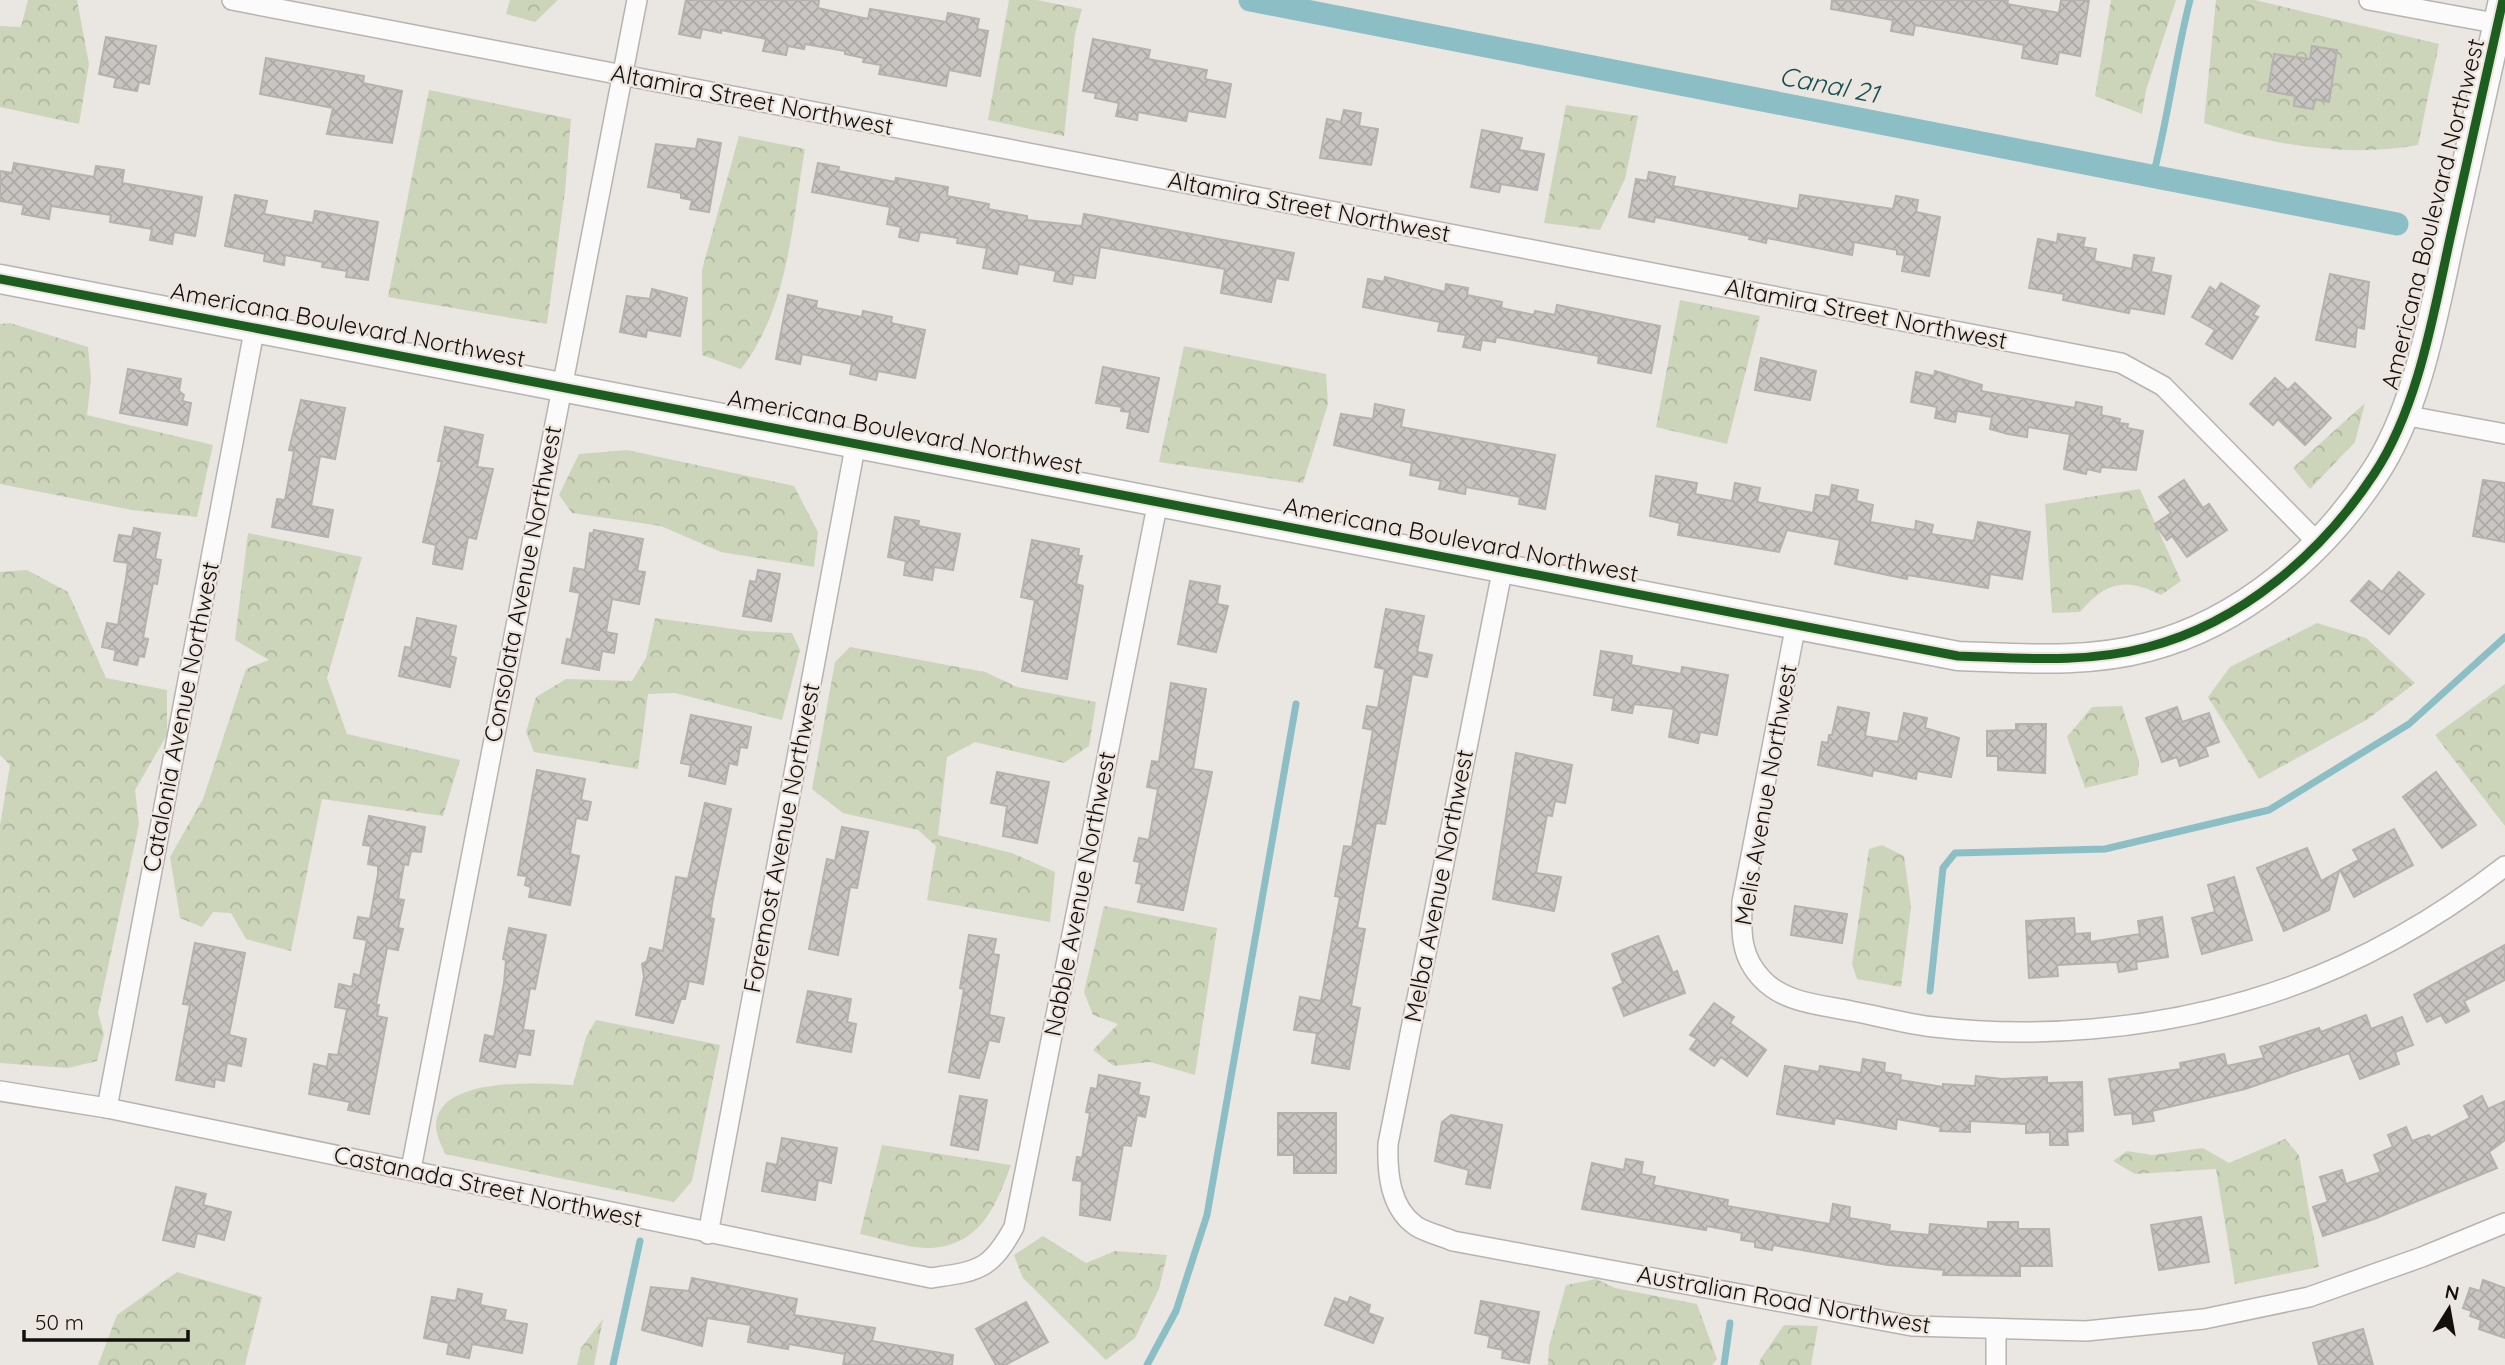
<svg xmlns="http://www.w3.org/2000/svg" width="2505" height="1365" viewBox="0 0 2505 1365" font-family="Quicksand,sans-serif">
  <defs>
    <pattern id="forest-crowns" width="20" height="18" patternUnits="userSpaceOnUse" patternTransform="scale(1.75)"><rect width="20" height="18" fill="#ccd5b9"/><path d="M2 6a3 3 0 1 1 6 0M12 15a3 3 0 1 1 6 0" fill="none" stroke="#aeb69e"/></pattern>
    <pattern id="building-cross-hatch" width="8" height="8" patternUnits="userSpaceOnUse" patternTransform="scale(1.75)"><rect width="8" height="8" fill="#c9c5c3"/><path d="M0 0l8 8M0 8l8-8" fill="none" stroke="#aca8a6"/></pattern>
  </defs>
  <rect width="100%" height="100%" fill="#eae6e2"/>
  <g fill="url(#forest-crowns)">
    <polygon points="28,0 77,0 89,64 79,124 0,107 0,26 21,27"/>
    <polygon points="510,0 558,0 535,22 506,14"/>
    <polygon points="1009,0 1037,0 1082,9 1075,34 1064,136 988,120"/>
    <polygon points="2111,0 2176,0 2146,90 2142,114 2095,96"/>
    <path d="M2216 0H2255L2439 44 2418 145C2347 158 2272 145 2204 123Z"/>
    <polygon points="429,90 571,119 565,191 547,324 388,297"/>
    <polygon points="1566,105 1638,116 1625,179 1600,230 1544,223"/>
    <path d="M739 136 805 149C792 223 789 307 741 369L702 355V270Z"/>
    <polygon points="1680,300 1760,316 1727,444 1656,427"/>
    <polygon points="10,323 88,347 91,380 87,415 213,445 197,517 132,510 0,484 0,324"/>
    <polygon points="1184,346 1326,374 1328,404 1303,483 1159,462"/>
    <polygon points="2365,403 2355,442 2310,489 2293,468"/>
    <polygon points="627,450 794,486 818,532 814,567 721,552 661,526 572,513 559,495 579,454"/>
    <path d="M2140 489 2181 581 2161 595C2125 577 2106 582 2080 612L2052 613 2045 504Z"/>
    <polygon points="248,533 362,557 327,678 347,734 460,760 443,816 322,799 291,951 246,939 231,913 213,912 202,927 180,918 170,857 203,799 246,669 269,660 235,640"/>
    <polygon points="27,570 68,592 106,678 167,690 167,735 135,790 139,824 98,1013 104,1034 97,1061 68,1068 0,1063 0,826 10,765 0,755 0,572"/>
    <polygon points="655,618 748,631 792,633 800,650 782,720 675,693 648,694 638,769 534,752 526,732 536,697 566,679 632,681 646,658"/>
    <polygon points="2317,623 2366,638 2415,683 2368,719 2259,779 2208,697 2230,667"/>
    <polygon points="850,647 985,672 1017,687 1096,702 1089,746 1064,763 975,742 947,757 938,835 1012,853 1055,872 1050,922 927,900 936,846 918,830 843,813 812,789 835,662"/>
    <polygon points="2505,684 2505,826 2435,735"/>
    <polygon points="2122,706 2139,761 2138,775 2085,788 2067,737 2092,707"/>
    <polygon points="1882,845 1904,856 1911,907 1901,987 1857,979 1852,964 1869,849"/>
    <polygon points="1104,906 1217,928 1195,1075 1150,1062 1114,1066 1093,1050 1118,1024 1093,1015 1084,992"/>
    <path d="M596 1020 720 1045 692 1181 674 1202 445 1154C442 1147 437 1136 436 1128 434 1075 541 1083 573 1085L586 1037Z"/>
    <polygon points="2285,1139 2299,1155 2319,1267 2235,1284 2216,1169 2135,1174 2113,1161 2127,1151 2152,1155 2203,1148 2229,1163"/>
    <path d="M882 1145 1011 1165C996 1206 980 1246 930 1248 908 1249 881 1238 860 1234Z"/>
    <polygon points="1043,1236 1086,1263 1115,1251 1167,1255 1159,1289 1135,1338 1106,1360 1023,1278 1014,1255"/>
    <polygon points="177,1272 262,1297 245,1365 98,1365 117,1315"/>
    <polygon points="1596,1279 1615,1288 1697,1304 1717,1359 1712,1365 1548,1365 1549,1346 1566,1285"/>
    <polygon points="603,1319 594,1365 577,1365 581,1348"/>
    <polygon points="1784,1325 1818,1326 1811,1365 1759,1365 1761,1358"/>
  </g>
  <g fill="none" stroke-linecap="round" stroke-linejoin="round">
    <g stroke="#8cbfc5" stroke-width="7">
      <polyline points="1264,3 1265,0"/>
      <path d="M2153 176C2168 118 2175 59 2190 0"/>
      <polyline points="1930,991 1943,868 1955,853 2105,849 2269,810 2409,724 2505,637"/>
      <polyline points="613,1365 640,1241"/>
      <polyline points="1147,1365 1176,1311 1207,1215 1296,704"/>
      <polyline points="1724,1365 1730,1323"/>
    </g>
    <polyline stroke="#8cbfc5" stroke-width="23" points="1250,0 2397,224"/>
  </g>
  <g fill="url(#building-cross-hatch)" stroke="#b5b1af" stroke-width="2">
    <polygon points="686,0 819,0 818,8 868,19 870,9 946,22 948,13 979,19 977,29 988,31 980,76 949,70 946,86 879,74 881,65 863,62 864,58 845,54 845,51 805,44 804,49 788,46 786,55 763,51 766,39 721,30 721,33 702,29 700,38 679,34"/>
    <polygon points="1832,0 2008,0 2007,4 2059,13 2061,0 2089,0 2080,56 2059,52 2057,64 2022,58 2024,45 1915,25 1913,35 1891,31 1893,20 1831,9"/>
    <polygon points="106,37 156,46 149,84 139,82 137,91 114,87 116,78 99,74"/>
    <polygon points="1093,39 1150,50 1148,59 1207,70 1205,79 1231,84 1225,117 1188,111 1186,121 1138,112 1137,120 1116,116 1119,103 1095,98 1096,93 1083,91"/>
    <polygon points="2312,46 2337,50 2329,102 2315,99 2313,109 2294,106 2295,96 2268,91 2274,54 2310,59"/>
    <polygon points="266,58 364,76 363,83 402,91 392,143 327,134 333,108 260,94"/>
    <polygon points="1344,110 1361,113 1359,126 1378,129 1371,165 1320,158 1327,119 1341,122"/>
    <polygon points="1482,130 1522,138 1519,150 1544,154 1537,190 1501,184 1499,192 1471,187"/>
    <polygon points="698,139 721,143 709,212 690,209 692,200 681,198 681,193 648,187 656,144 696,149"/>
    <polygon points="14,163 94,177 96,166 124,170 122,183 202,197 195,236 174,232 172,244 150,240 152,229 110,222 111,215 51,206 49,219 22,214 24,205 0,201 0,171 12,173"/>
    <polygon points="818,163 839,167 838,171 895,182 896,178 948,187 947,196 989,204 988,209 1027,216 1027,220 1082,226 1084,214 1294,253 1288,280 1276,278 1271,302 1221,293 1225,269 1100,247 1095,278 1074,275 1072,284 1054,281 1056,271 1019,264 1017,274 983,268 987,248 957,243 958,238 920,232 918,241 899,237 901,227 887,224 890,207 812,192"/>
    <polygon points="1649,172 1675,177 1673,186 1798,209 1800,195 1893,209 1896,196 1918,200 1916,212 1940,217 1929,276 1902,271 1905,255 1897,254 1897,250 1854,242 1852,255 1767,238 1766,243 1749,239 1750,236 1655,217 1654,222 1629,217 1636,179 1647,181"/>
    <polygon points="235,195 267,201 264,214 313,223 315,211 378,222 368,280 346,277 347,271 322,267 323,262 285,255 284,265 264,261 265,254 225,246"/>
    <polygon points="2058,234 2085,238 2083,247 2096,249 2094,261 2132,269 2134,255 2154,258 2151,272 2171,276 2164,314 2130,308 2129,313 2073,302 2063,300 2064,294 2029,288 2038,239 2057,243"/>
    <polygon points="2330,274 2369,282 2364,329 2357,327 2355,347 2316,340"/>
    <polygon points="1385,277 1445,292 1446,284 1468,288 1467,295 1502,302 1501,308 1534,315 1535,311 1555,315 1557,305 1660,326 1651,373 1598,363 1599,356 1496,337 1495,342 1482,340 1480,350 1463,347 1466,335 1438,331 1440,322 1363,307 1368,279 1384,282"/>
    <polygon points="2221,283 2259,306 2253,315 2258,317 2232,359 2206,344 2215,330 2192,317 2210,287 2216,291"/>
    <polygon points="652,289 687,298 680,336 647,330 646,337 620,332 627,296 650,299"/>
    <polygon points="788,295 817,301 816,308 862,317 863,311 892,317 891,323 925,330 915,378 878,371 876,380 850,374 852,364 802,354 800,364 776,359"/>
    <polygon points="1761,358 1816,371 1810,400 1755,390"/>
    <polygon points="1103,367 1159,378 1148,432 1127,428 1130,412 1121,411 1122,407 1096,403"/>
    <polygon points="128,369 181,379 179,391 184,395 182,401 191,403 187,425 120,413"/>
    <polygon points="1935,371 1982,385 1981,391 2075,408 2076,402 2102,407 2101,415 2120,419 2119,423 2128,424 2127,428 2143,431 2136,470 2101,467 2100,472 2087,469 2086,474 2064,469 2070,434 2028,427 2027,437 2008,434 1990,429 1992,417 1957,411 1955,422 1935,418 1937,407 1911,402 1916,372 1934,376"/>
    <polygon points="2275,378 2288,390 2295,383 2331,418 2305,445 2278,419 2273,425 2250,404"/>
    <polygon points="301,400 345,408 335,459 320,456 311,506 333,510 328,537 272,527 277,499 285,500 294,451 289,450"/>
    <polygon points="1375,404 1404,410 1401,427 1555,455 1545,509 1519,504 1520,497 1466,487 1465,494 1439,489 1441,481 1410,475 1412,463 1334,445 1341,414 1373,419"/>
    <polygon points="445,427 483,435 477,467 493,469 476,539 468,537 462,569 433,564 436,545 423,542 442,461 438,461"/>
    <polygon points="1656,476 1697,483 1695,494 1732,501 1735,483 1760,488 1757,502 1813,513 1816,495 1830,497 1832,485 1858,490 1856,501 1873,505 1870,522 1915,530 1916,521 1933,525 1931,534 1974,541 1978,522 2030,532 2022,579 1990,574 1988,588 1908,575 1907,579 1835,564 1840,540 1787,530 1779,552 1678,535 1680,523 1650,516"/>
    <polygon points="2184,480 2203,508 2209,504 2227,530 2187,557 2172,536 2167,540 2155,524 2171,513 2159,497"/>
    <polygon points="2483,480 2505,483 2505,542 2473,536"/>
    <polygon points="895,517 919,521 918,526 960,534 953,570 934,567 932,580 904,575 906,561 888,557"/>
    <polygon points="134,528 160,533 155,559 161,560 157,584 153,583 143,638 148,639 144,657 139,656 137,665 114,660 116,650 102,647 107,623 118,625 126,578 128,563 114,561 119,535 132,537"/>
    <polygon points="594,530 643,539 637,571 645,572 639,604 612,599 606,632 617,634 614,653 602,651 599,670 562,663 567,639 571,640 580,593 570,591 574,568 585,570 590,533 593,534"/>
    <polygon points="1032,540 1079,549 1078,556 1082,556 1076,584 1083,586 1067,679 1022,671 1035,600 1021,597"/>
    <polygon points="758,570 780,574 771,621 743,616 750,581 756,582"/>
    <polygon points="2399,572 2424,594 2389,634 2351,601 2369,581 2382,592"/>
    <polygon points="1190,581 1220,586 1217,604 1228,606 1216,652 1178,644"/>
    <polygon points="1386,609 1424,616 1417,652 1432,655 1427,677 1412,674 1385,824 1376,823 1357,928 1365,929 1351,1006 1360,1008 1349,1069 1312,1063 1317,1033 1294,1030 1300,997 1321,1001 1340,897 1335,896 1344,846 1352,847 1373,730 1363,728 1367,706 1378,708 1385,669 1375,667"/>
    <polygon points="417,618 456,626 450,656 456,658 450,687 399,676 405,647 411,648"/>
    <polygon points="1601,651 1632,656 1631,665 1681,674 1682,667 1728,675 1717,735 1700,732 1698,743 1669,737 1674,709 1634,704 1632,713 1612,710 1614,698 1594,695"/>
    <polygon points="1171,683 1206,689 1193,769 1212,772 1183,910 1138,902 1142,884 1136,883 1140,862 1134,861 1139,838 1149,840 1158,789 1147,787 1152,761 1159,762"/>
    <polygon points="1838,707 1869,713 1865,736 1898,742 1904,713 1927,718 1925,728 1959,738 1951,777 1917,771 1916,779 1873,770 1872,776 1818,765 1822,742 1828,743 1829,735 1832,735"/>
    <polygon points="2177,707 2182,722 2209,713 2219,742 2205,747 2208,756 2180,766 2177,757 2162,762 2146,718"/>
    <polygon points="691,715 751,727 747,748 740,747 737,765 729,763 725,784 689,776 691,765 681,763"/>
    <polygon points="2016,724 2046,724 2045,773 1998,770 1998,756 1987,756 1987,731 2016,730"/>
    <polygon points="1516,753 1572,765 1565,803 1555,801 1552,816 1547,815 1536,873 1561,877 1554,911 1493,899"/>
    <polygon points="537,770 585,779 581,800 591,802 587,820 576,818 570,854 579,856 570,905 529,897 531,887 525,885 527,876 518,875"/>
    <polygon points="997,772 1049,782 1037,843 1003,836 1007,806 991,803"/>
    <polygon points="2436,772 2476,825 2442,848 2403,797"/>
    <polygon points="705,803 731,809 712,904 710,918 714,919 703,984 689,981 685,999 681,999 673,1023 636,1015 644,977 642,964 647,961 650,948 663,951 676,877 688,879"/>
    <polygon points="369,816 425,827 421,852 411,851 408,865 404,864 398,899 404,900 398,928 403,929 398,950 387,948 376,1005 379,1005 377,1016 387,1018 369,1114 348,1110 350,1102 309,1094 314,1064 327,1067 329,1054 338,1055 347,1009 335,1007 339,984 352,987 354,974 360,976 367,940 354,938 358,917 370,919 378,874 378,866 368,864 371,846 363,845"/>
    <polygon points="842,827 868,832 857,888 850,887 838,955 809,949 827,859 835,861"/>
    <polygon points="2394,829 2413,865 2354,897 2340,870 2359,860 2353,850"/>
    <polygon points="2307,848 2321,881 2339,871 2329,910 2284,931 2257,868"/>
    <polygon points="2234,877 2252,940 2202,954 2192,918 2215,912 2208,885"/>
    <polygon points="1795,906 1847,914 1842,943 1791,935"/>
    <polygon points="2162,917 2168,957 2136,962 2137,969 2119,972 2117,962 2057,965 2058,976 2029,978 2026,921 2074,918 2075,934 2090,933 2090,942 2140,934 2138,921"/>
    <polygon points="509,928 546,935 535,989 530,988 523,1030 534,1031 530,1055 518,1053 515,1067 480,1061 485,1035 494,1037 504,983 506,960 503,959"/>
    <polygon points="969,935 996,939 993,954 999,955 989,1015 1004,1018 999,1042 989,1040 979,1078 949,1072 964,989 960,988"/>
    <polygon points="1658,936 1673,973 1677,971 1685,993 1624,1016 1613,988 1623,983 1612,954"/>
    <polygon points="195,943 245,953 229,1035 246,1039 241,1066 227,1063 224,1081 215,1079 214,1087 176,1080 190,1005 183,1004"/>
    <polygon points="2505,945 2505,980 2464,1001 2469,1011 2446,1023 2441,1015 2427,1022 2414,995"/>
    <polygon points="808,991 851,999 847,1022 856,1024 851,1052 797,1042"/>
    <polygon points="1714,1003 1734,1017 1730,1023 1766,1050 1747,1076 1721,1057 1714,1066 1690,1049 1697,1039 1690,1035"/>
    <polygon points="2366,1015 2371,1029 2402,1017 2413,1045 2395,1052 2399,1064 2360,1079 2349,1053 2245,1089 2152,1111 2154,1121 2133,1124 2132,1113 2115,1115 2109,1079 2181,1069 2180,1063 2224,1054 2227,1066 2264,1058 2260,1047 2319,1028 2321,1032"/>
    <polygon points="1863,1059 1885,1063 1884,1072 1901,1075 1900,1080 1943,1087 1943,1084 1975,1086 1976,1076 2002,1079 2047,1077 2047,1083 2082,1082 2083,1131 2067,1132 2068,1145 2050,1145 2050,1132 2026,1133 2026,1124 1970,1121 1970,1132 1940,1131 1941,1127 1897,1119 1896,1129 1835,1118 1834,1124 1777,1114 1785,1066 1819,1072 1820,1066 1861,1073"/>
    <polygon points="1099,1075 1140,1083 1138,1095 1149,1097 1145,1117 1137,1115 1131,1146 1123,1145 1110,1220 1080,1215 1082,1181 1073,1180 1077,1157 1082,1158 1090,1113 1086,1112 1091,1088 1097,1089"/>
    <polygon points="960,1096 987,1100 978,1150 951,1145"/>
    <polygon points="2482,1096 2488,1109 2505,1101 2505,1140 2489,1152 2497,1168 2374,1219 2323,1236 2313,1207 2328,1202 2320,1177 2342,1170 2346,1184 2381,1172 2374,1155 2393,1147 2388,1135 2406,1127 2412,1141 2429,1135 2431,1138 2470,1118 2464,1106"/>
    <polygon points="1278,1113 1336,1113 1336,1173 1294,1173 1294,1155 1278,1155"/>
    <polygon points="1451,1115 1502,1125 1490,1188 1466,1184 1469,1170 1435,1161 1442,1122"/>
    <polygon points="782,1138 837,1148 831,1183 818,1180 815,1200 762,1191 767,1163 777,1165"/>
    <polygon points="1626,1159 1643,1162 1641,1174 1655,1177 1653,1185 1728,1200 1727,1206 1830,1224 1833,1204 1850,1207 1849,1218 1890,1225 1889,1231 1929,1235 1930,1224 1988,1229 1988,1222 2018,1222 2018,1229 2049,1229 2052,1266 2020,1266 2020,1276 1943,1275 1944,1270 1888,1265 1773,1245 1772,1250 1755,1247 1755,1242 1741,1240 1742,1233 1707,1226 1706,1230 1582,1209 1592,1163 1624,1170"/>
    <polygon points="176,1187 206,1194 203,1205 231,1212 224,1240 197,1233 194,1247 163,1240"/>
    <polygon points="2201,1217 2209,1262 2159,1270 2151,1225"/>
    <polygon points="692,1278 797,1299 794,1315 875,1328 872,1341 953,1355 952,1365 843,1365 845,1354 789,1344 788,1349 748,1342 751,1325 707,1318 702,1346 642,1330 651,1287 689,1291"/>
    <polygon points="2483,1280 2505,1288 2505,1338 2479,1329 2481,1320 2470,1316 2472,1311 2463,1308 2470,1288 2480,1291"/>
    <polygon points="458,1289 482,1294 480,1305 506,1310 504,1320 527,1324 522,1353 472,1344 469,1358 447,1354 449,1343 424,1338 432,1297 456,1301"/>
    <polygon points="1350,1297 1370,1305 1368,1313 1383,1318 1373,1343 1325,1325 1335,1298 1348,1303"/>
    <polygon points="1481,1301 1539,1312 1529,1363 1502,1358 1503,1350 1488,1347 1490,1336 1475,1333"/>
    <polygon points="1026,1302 1048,1342 1005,1365 996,1365 976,1329"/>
    <polygon points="2363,1329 2373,1365 2319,1365 2313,1343"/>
  </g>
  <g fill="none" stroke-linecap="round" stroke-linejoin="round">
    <g stroke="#b7b3b0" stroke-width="22">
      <g id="street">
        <polyline points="232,0 2121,363 2163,386 2319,544"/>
        <polyline points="2369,0 2505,25"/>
        <polyline points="2403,415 2505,434"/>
        <path d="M1503 567 1388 1144C1387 1173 1390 1208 1416 1226 1427 1233 1442 1236 1453 1241L1912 1326 2086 1331 2204 1319 2309 1297 2422 1257 2505 1223"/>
        <path d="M1796 624 1742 902C1741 932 1740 957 1763 980 1785 1003 1822 1005 1851 1011 1879 1016 1907 1024 1934 1027 2037 1039 2150 1029 2249 1000 2342 973 2429 925 2505 866"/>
        <path d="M0 1091 107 1108 931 1278C978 1271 990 1271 1014 1227L1158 501"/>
        <polyline points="107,1108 255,326"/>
        <polyline points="411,1169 637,0"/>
        <polyline points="708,1234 856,442"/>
        <polyline points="1996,1365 1996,1330"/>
      </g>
    </g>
    <g stroke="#b7b3b0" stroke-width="31">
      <path id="secondary" d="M0 279 1958 656C2021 658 2085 664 2148 647 2241 623 2322 553 2374 474 2417 410 2433 317 2449 243 2467 162 2485 81 2503 0"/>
    </g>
    <use href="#street" stroke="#fcfbfb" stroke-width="19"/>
    <use href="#secondary" stroke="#fcfbfb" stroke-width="28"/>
    <g stroke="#eee6de" stroke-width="13">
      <path id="cycleway" d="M0 279 1958 656C2021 658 2085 664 2148 647 2241 623 2322 553 2374 474 2417 410 2433 317 2449 243 2467 162 2485 81 2503 0"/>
    </g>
    <use href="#cycleway" stroke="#1b5e20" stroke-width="9"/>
  </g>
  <g text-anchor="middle" stroke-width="5" stroke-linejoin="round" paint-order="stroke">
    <g font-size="24" fill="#12100d" stroke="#eee6de">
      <text transform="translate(752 100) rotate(11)" y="8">Altamira Street Northwest</text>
      <text transform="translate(1309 207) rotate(11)" y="8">Altamira Street Northwest</text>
      <text transform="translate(2433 214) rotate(-76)" y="8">Americana Boulevard Northwest</text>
      <text transform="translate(1866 314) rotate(11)" y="8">Altamira Street Northwest</text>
      <text transform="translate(348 325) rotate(11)" y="8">Americana Boulevard Northwest</text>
      <text transform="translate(905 432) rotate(11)" y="8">Americana Boulevard Northwest</text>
      <text transform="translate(1461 540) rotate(11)" y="8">Americana Boulevard Northwest</text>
      <text transform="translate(523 584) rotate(-79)" y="8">Consolata Avenue Northwest</text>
      <text transform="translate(181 717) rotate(-79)" y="8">Catalonia Avenue Northwest</text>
      <text transform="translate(1766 795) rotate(-80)" y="8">Melis Avenue Northwest</text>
      <text transform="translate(782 838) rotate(-79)" y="8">Foremost Avenue Northwest</text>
      <text transform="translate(1439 886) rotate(-79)" y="8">Melba Avenue Northwest</text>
      <text transform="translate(1080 894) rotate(-79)" y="8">Nabble Avenue Northwest</text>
      <text transform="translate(488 1187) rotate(12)" y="8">Castanada Street Northwest</text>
      <text transform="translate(1784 1300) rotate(10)" y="8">Australian Road Northwest</text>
    </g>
    <g font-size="26" font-style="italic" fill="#0d5158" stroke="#eee6de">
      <text transform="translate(1829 85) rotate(11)" y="9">Canal 21</text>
    </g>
  </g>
  <g transform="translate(2449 1309) rotate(11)" stroke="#eee6de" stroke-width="5" paint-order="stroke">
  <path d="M0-5L12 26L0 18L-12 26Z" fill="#12100d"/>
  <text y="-10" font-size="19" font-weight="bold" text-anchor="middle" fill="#12100d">N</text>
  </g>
  <path d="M24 1330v10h164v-10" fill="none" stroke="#12100d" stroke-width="3.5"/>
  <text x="35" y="1330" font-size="21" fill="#12100d" stroke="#eee6de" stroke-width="5" paint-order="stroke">50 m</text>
</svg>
